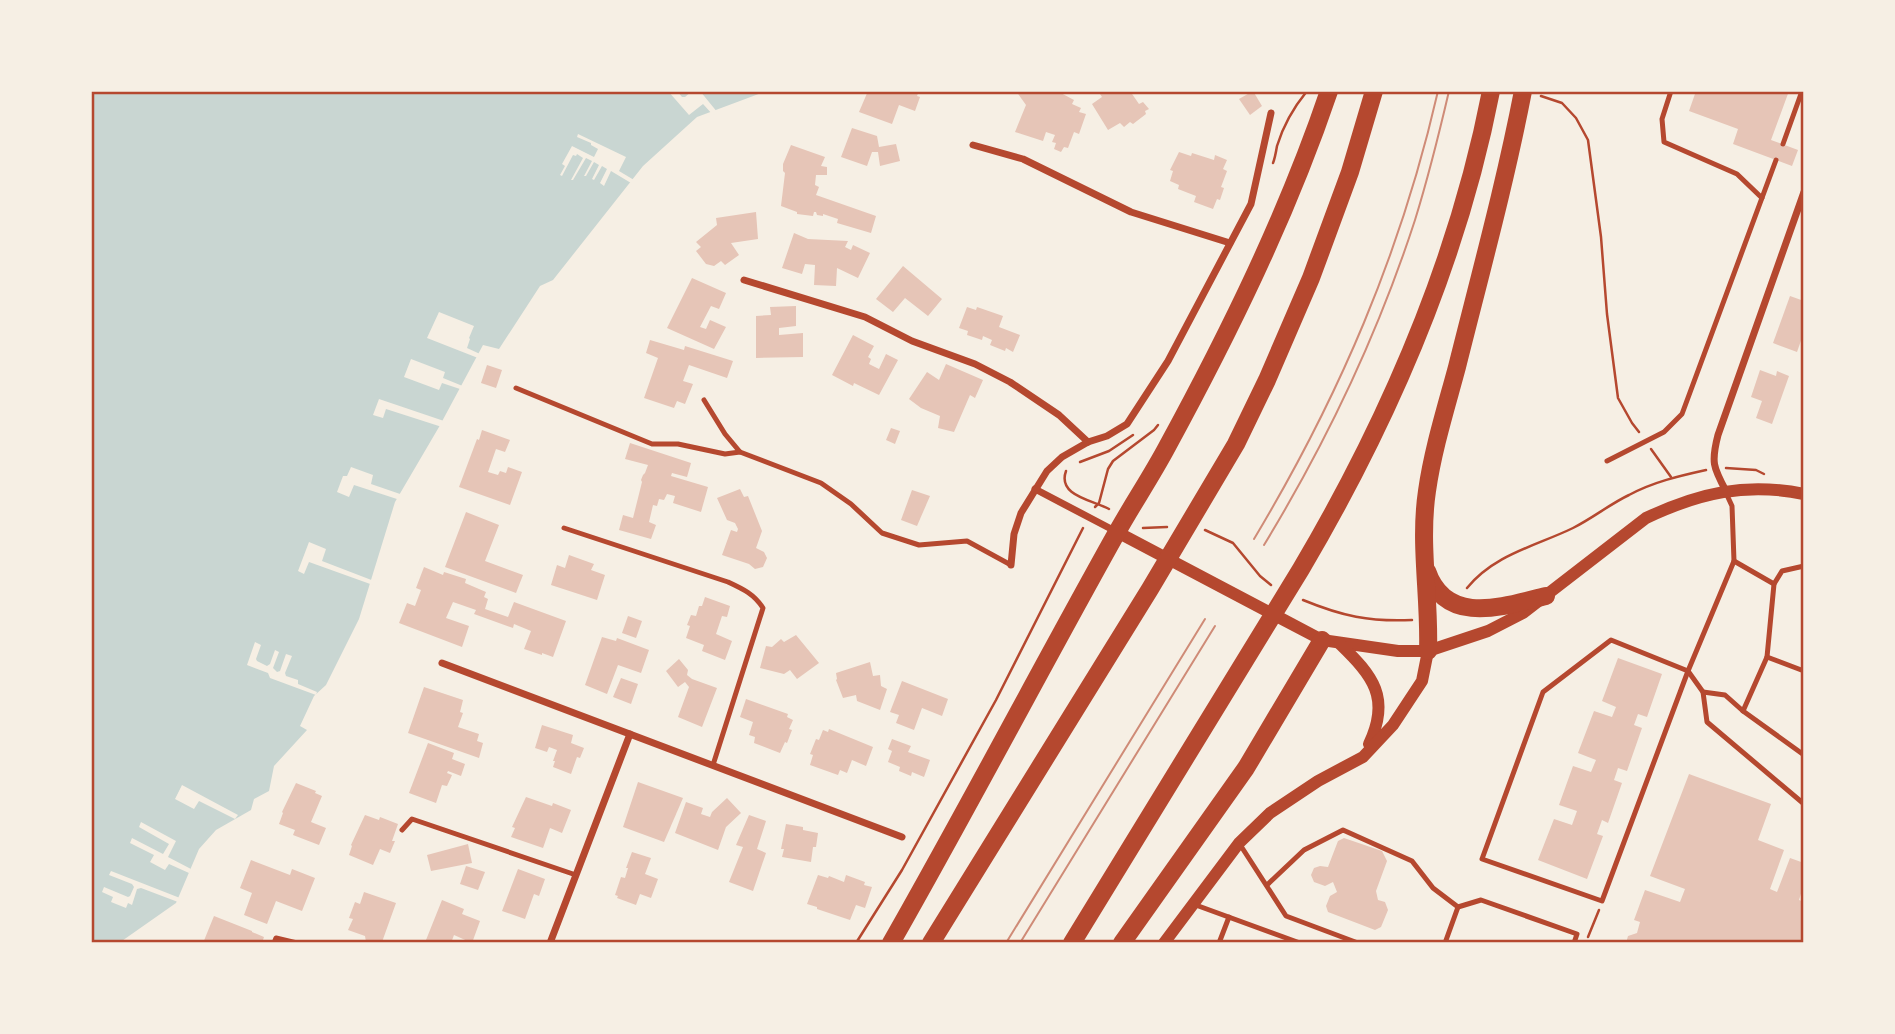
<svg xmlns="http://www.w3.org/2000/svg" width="1895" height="1034" viewBox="0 0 1895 1034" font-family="'Fira Sans',sans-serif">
  <rect width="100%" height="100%" fill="#f6efe4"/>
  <polygon fill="#c9d6d2" points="91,91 767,91 697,117 643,166 553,280 540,286 499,349 483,345 439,427 395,502 359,619 326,685 314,696 300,726 307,730 274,766 269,791 254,799 251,810 216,830 199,849 176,903 119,943 91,943"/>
  <g fill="#f6efe4">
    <polygon points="668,91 677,91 682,97 685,97 692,91 700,91 718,113 713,115 703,104 689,115"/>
    <polygon points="578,134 626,157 619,171 634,180 631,183 611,171 604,186 600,183 607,169 602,166 594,180 592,179 599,165 594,162 586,176 584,176 592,161 586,158 573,180 571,180 583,158 577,154 576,156 573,155 562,176 560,175 565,166 562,164 572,146 594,157 598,149 591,145 591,143 577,137"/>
    <polygon points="439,312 474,326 469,338 470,339 467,348 480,354 478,358 427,338"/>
    <polygon points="411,359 445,372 443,378 465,387 463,390 442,383 439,390 404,377"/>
    <polygon points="379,399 444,421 442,427 386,409 383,418 373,415"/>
    <polygon points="351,467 373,475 371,484 403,495 400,500 354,485 349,497 337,492 343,476 347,476"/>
    <polygon points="309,542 326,549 322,561 374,581 373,585 309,562 304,574 298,571"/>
    <polygon points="255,642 261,645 256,659 257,661 267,666 270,664 275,650 279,652 273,668 277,672 280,671 286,654 292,656 285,673 286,676 298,680 298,684 317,692 316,695 270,678 268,673 247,665"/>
    <polygon points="182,785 238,815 235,819 199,801 194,809 175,799"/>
    <polygon points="141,822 176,841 168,857 191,869 189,873 169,864 165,870 150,862 154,855 130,843 132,838 163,854 169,844 139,827"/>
    <polygon points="111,871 180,898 178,902 141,888 137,889 132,905 128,903 126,908 111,902 113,897 102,892 104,887 128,897 130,896 134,887 132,884 109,875"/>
  </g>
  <g fill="#e6c5b7">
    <polygon points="868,91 875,93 876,91 919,91 917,96 920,97 915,111 899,105 892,124 859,112"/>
    <polygon points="1016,91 1049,91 1058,94 1059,92 1074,100 1072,104 1081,108 1079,112 1086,114 1079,134 1074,132 1068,148 1064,147 1061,152 1054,149 1056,143 1052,142 1055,135 1046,132 1043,141 1015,132 1026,105"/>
    <polygon points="1105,91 1123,91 1125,94 1130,91 1139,104 1143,102 1149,109 1145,111 1146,114 1133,124 1130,122 1124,127 1120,123 1108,130 1092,104 1102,97 1100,94"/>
    <polygon points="1253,91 1262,106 1250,115 1239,99"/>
    <polygon points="1696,91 1789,91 1771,140 1798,150 1792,166 1733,144 1738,129 1689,111"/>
    <polygon points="852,128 877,136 879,147 896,144 900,161 880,166 878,152 872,152 867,166 841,157"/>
    <polygon points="791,145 825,157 821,166 827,167 827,175 816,175 815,185 819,187 816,195 876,216 871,233 837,223 838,219 823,214 823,216 817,215 816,212 814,212 813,216 797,214 797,212 781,206 785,173 783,171 783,164"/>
    <polygon points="1179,152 1191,156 1192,153 1214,160 1215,155 1227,160 1223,169 1227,171 1221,187 1224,188 1220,200 1217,199 1213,209 1194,202 1196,196 1178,189 1179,185 1170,181 1173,171 1170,170"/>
    <polygon points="756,212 758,239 731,243 739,255 725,265 721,261 714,266 706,264 696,251 701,247 696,242 717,225 716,218"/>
    <polygon points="794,233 808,239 848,241 845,247 851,250 853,245 870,253 858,278 837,268 836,286 814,285 815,265 805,264 802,274 782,268"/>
    <polygon points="903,266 942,299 928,316 905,298 893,312 876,299"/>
    <polygon points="692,278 726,293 719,309 711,306 700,327 706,329 710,320 726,327 714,349 667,328"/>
    <polygon points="1790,296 1804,301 1804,332 1797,352 1773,343"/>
    <polygon points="796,306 796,326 779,328 779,335 803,333 803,357 756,358 756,316 771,315 770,307"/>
    <polygon points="967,307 976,310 977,307 1003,316 999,327 1020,335 1013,352 1006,348 1005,351 990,345 992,340 983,336 982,340 967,335 968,331 959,328"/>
    <polygon points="853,335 874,346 868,357 871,359 869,364 879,369 886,354 898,360 879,395 854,383 853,386 832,375"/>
    <polygon points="650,340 684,350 685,346 733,361 727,378 689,365 683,381 693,384 685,404 677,401 674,408 644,398 658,358 646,353"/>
    <polygon points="946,364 983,380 975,398 970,395 954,432 938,428 940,416 921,408 909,399 927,372 939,380"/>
    <polygon points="487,365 502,370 496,388 481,383"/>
    <polygon points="1760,370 1776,376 1777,371 1789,376 1772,424 1756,418 1762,401 1751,397"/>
    <polygon points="891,428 900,431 895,444 886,440"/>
    <polygon points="482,430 510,440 505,452 496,449 488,472 498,475 500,471 506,473 508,467 522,472 510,505 459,487 477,439 479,440"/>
    <polygon points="630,443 691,463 687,477 672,473 671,476 708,487 701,512 673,503 675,496 667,494 664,500 659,499 657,506 653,505 649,522 656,525 651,539 619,530 623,515 633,518 642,482 641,480 643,475 645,473 648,465 625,459"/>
    <polygon points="740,489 744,497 748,496 762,531 756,548 764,552 767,558 763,567 755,569 749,564 722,555 731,530 737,532 738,529 735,523 727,520 717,498"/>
    <polygon points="912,490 930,496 917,526 901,520"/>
    <polygon points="466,512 499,525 485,561 523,575 516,593 445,567"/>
    <polygon points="569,555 594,564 591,570 605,575 597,600 551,585 557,565 565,568"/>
    <polygon points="424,567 443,575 444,572 466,579 465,583 486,592 484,597 488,599 485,609 508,617 514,602 566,621 553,657 542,653 542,655 524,649 531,631 514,624 513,628 474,614 476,610 453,602 446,618 469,626 462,647 399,623 407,603 415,606 421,590 416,588"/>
    <polygon points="705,597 730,606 727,617 722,616 716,634 732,641 725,660 702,651 704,645 686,638 690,626 687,625 691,615 696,616 699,606 702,606"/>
    <polygon points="628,616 642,621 636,638 622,633"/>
    <polygon points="796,635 819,663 797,679 790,670 784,674 760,668 766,646 772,647 781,639 784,642"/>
    <polygon points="602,637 616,641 617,638 649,650 641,673 618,665 607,694 585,685"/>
    <polygon points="1618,658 1662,674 1647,717 1638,714 1634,725 1642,728 1627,771 1618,768 1614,780 1622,783 1608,823 1602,820 1597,834 1603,836 1587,879 1538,860 1554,819 1572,825 1577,811 1559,805 1573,766 1591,772 1596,760 1578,753 1594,711 1612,717 1616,707 1602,701"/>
    <polygon points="679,659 688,670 687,675 692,679 717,688 702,727 678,717 689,687 685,682 678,687 666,671"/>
    <polygon points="870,662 873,676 880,675 881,686 887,689 880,710 857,701 856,695 843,698 836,680 837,679 836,673"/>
    <polygon points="621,678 638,684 631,704 613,697"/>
    <polygon points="902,681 948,699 942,716 922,708 914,730 896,723 899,715 890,712"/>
    <polygon points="424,687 463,700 460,712 463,713 458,727 479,734 477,741 483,743 479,758 408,733"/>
    <polygon points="746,699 788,714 787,717 793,720 789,729 792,730 787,743 785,742 780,753 754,743 755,737 749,735 753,722 740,717"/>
    <polygon points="542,725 573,735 571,743 584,748 580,758 577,757 571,774 553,767 555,761 553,761 557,750 549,747 547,752 535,748"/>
    <polygon points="829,729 873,747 866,766 852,760 847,773 840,770 838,775 810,765 813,755 810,754 816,739 819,740 823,730 828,732"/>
    <polygon points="892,739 911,746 908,752 930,760 924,777 912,772 911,776 899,771 900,767 888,762 892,751 888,749"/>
    <polygon points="428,743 454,753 452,759 465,764 461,776 448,771 447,773 452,775 447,786 442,785 436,803 409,793"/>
    <polygon points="1689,774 1771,804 1758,840 1784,850 1770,889 1777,892 1790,858 1804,863 1804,884 1799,900 1804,902 1804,943 1626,943 1628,936 1637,933 1640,922 1634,920 1645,890 1680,902 1685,889 1650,876"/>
    <polygon points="638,782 683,798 664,842 623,827"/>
    <polygon points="296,783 316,791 315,793 322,796 311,822 326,828 319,845 293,835 295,830 279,824 283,813 282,812"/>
    <polygon points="526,797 552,806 553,803 571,810 562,833 550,828 543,848 511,837 515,828 512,827"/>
    <polygon points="727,798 741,813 726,827 718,850 675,833 686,802 703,808 701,814 710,817 712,812"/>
    <polygon points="365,815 379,820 380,817 398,824 392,841 395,841 390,853 380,849 373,865 349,855 352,846 351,845"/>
    <polygon points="749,815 766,821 757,849 766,853 753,891 729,882 743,847 736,845"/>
    <polygon points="786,824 803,827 803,830 818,833 816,847 813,847 811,862 782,857 784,849 781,849"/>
    <polygon points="1344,838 1382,851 1387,861 1376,891 1378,900 1385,902 1388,910 1381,927 1375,930 1328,912 1326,906 1330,896 1337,892 1333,882 1325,886 1314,882 1311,875 1314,868 1320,866 1328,867 1338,841"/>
    <polygon points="468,844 472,863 431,871 427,855"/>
    <polygon points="632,852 651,858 645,874 658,879 651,898 640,894 636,905 617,898 618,896 615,895 621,877 625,878 628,868 626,868"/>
    <polygon points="251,860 290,875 292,869 315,878 302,911 276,901 267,924 244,915 252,893 240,888"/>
    <polygon points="466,866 485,872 478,890 460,884"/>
    <polygon points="518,869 545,879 539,896 534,894 525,919 502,911"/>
    <polygon points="818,875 828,878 829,876 844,882 846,875 865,882 864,885 872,887 865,908 856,905 850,920 817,909 817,907 807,904"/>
    <polygon points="364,892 396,903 382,942 380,943 366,942 365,936 348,930 353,919 349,918 355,902 360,904"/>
    <polygon points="442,900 464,909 462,914 480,921 472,943 454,935 451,943 431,943 426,940"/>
    <polygon points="214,916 252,931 252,932 264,937 262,943 203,943"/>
  </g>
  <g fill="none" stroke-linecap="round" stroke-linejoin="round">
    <g stroke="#b5482f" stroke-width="2.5">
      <polyline points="1541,96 1562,103 1576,118 1588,140 1601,237 1607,314 1618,398 1632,423 1639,432"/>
      <path d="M1273 163C1275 158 1276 152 1277 146 1283 126 1294 107 1307 91"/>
      <polyline points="1651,449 1671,477"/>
      <polyline points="1080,462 1109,451 1133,435"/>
      <polyline points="1726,468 1756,470 1764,474"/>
      <path d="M1066 471C1057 496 1093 500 1109 509"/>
      <polyline points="1095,507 1099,503 1108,469 1113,461 1154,430 1158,425"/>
      <polyline points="1143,528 1167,527"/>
      <polyline points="1205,530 1233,543 1260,576 1271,585"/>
      <path d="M1467 588C1495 554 1536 546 1573 528 1593 518 1610 504 1629 495 1653 482 1679 476 1706 470"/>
      <path d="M1303 600C1342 616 1369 622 1412 620"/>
      <polyline points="1588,937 1599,910"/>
      <polyline points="856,943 902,870 996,700 1083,528"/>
    </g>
    <g stroke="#b5482f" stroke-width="5">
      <polyline points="1671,91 1662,119 1664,142 1737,174 1762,198"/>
      <polyline points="1783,144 1802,91"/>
      <polyline points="516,388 652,444 678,444 725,454 740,452"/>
      <polyline points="704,400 725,434 740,452 821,483 851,504 882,533 919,545 967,541 1011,565"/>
      <polyline points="1607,461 1664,432 1682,414 1776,160"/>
      <polyline points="1726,493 1732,506 1734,561 1688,671 1703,692 1707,722 1804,804"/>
      <path d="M564 528 728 582C743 589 754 594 763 608L713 765"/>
      <polyline points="1734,561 1774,584 1767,657 1743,711"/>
      <polyline points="1774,584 1782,571 1804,566"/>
      <polygon points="1611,640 1688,671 1602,901 1482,859 1543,692"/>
      <polyline points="1767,657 1804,671"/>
      <polyline points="1703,692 1725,695 1743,711 1804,755"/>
      <polyline points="402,830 412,819 576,875"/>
      <polyline points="1239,843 1286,916 1358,943"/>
      <polyline points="1267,885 1304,850 1343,830 1412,861 1433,888 1458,907 1445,943"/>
      <polyline points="1193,904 1300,943"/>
      <polyline points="1458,907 1481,900 1577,934 1574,943"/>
      <polyline points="274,943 276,938 297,943"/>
      <polyline points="1219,943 1229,917"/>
    </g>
    <g stroke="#b5482f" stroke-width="7">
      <polyline points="973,145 1023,159 1131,212 1230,243"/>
      <polyline points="744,280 865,317 912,341 975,364 1010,382 1059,415 1088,442"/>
      <polyline points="1035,489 1115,531"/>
      <path d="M1726 491C1713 467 1711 462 1718 435L1804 192"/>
      <polyline points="1011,565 1014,534 1021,513 1047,471 1062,457 1088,442 1107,436 1127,424 1168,361 1251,204 1271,113"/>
      <polyline points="442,663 902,837"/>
      <polyline points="550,943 630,734"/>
    </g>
    <g stroke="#b5482f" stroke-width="12">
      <path d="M1117 532 1322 640 1398 651H1428L1488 631 1523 613 1646 518C1699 493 1746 482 1804 494"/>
      <path d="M1340 644C1373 676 1391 698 1369 744"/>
      <polyline points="1164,943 1239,843 1270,813 1318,781 1363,757 1393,725 1422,681 1428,651"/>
    </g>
    <g stroke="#b5482f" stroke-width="18">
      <path d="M1427 571C1446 627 1504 606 1546 596"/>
      <path d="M1428 651C1430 598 1419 544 1427 491 1433 449 1446 408 1457 367 1480 275 1505 184 1523 91"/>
      <path d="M891 943C968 808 1040 670 1116 534 1132 505 1151 477 1167 447 1229 333 1287 215 1329 91"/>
      <polyline points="931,943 1150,589 1236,444 1267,380 1311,278 1350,172 1374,91"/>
      <path d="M1072 943 1301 569C1389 420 1458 261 1491 91"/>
      <polyline points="1122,943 1246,768 1322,640"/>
    </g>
    <g stroke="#cf8b77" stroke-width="2">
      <path d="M1254 539C1339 397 1401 253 1438 91"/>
      <path d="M1264 545C1326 443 1378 334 1415 220 1428 178 1439 134 1449 91"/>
      <polyline points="1006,943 1205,619"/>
      <polyline points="1020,943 1215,626"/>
    </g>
  </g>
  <rect width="1895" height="1034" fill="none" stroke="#f6efe4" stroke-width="186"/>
  <rect x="93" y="93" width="1709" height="848" fill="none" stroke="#b5482f" stroke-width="2.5"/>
</svg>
